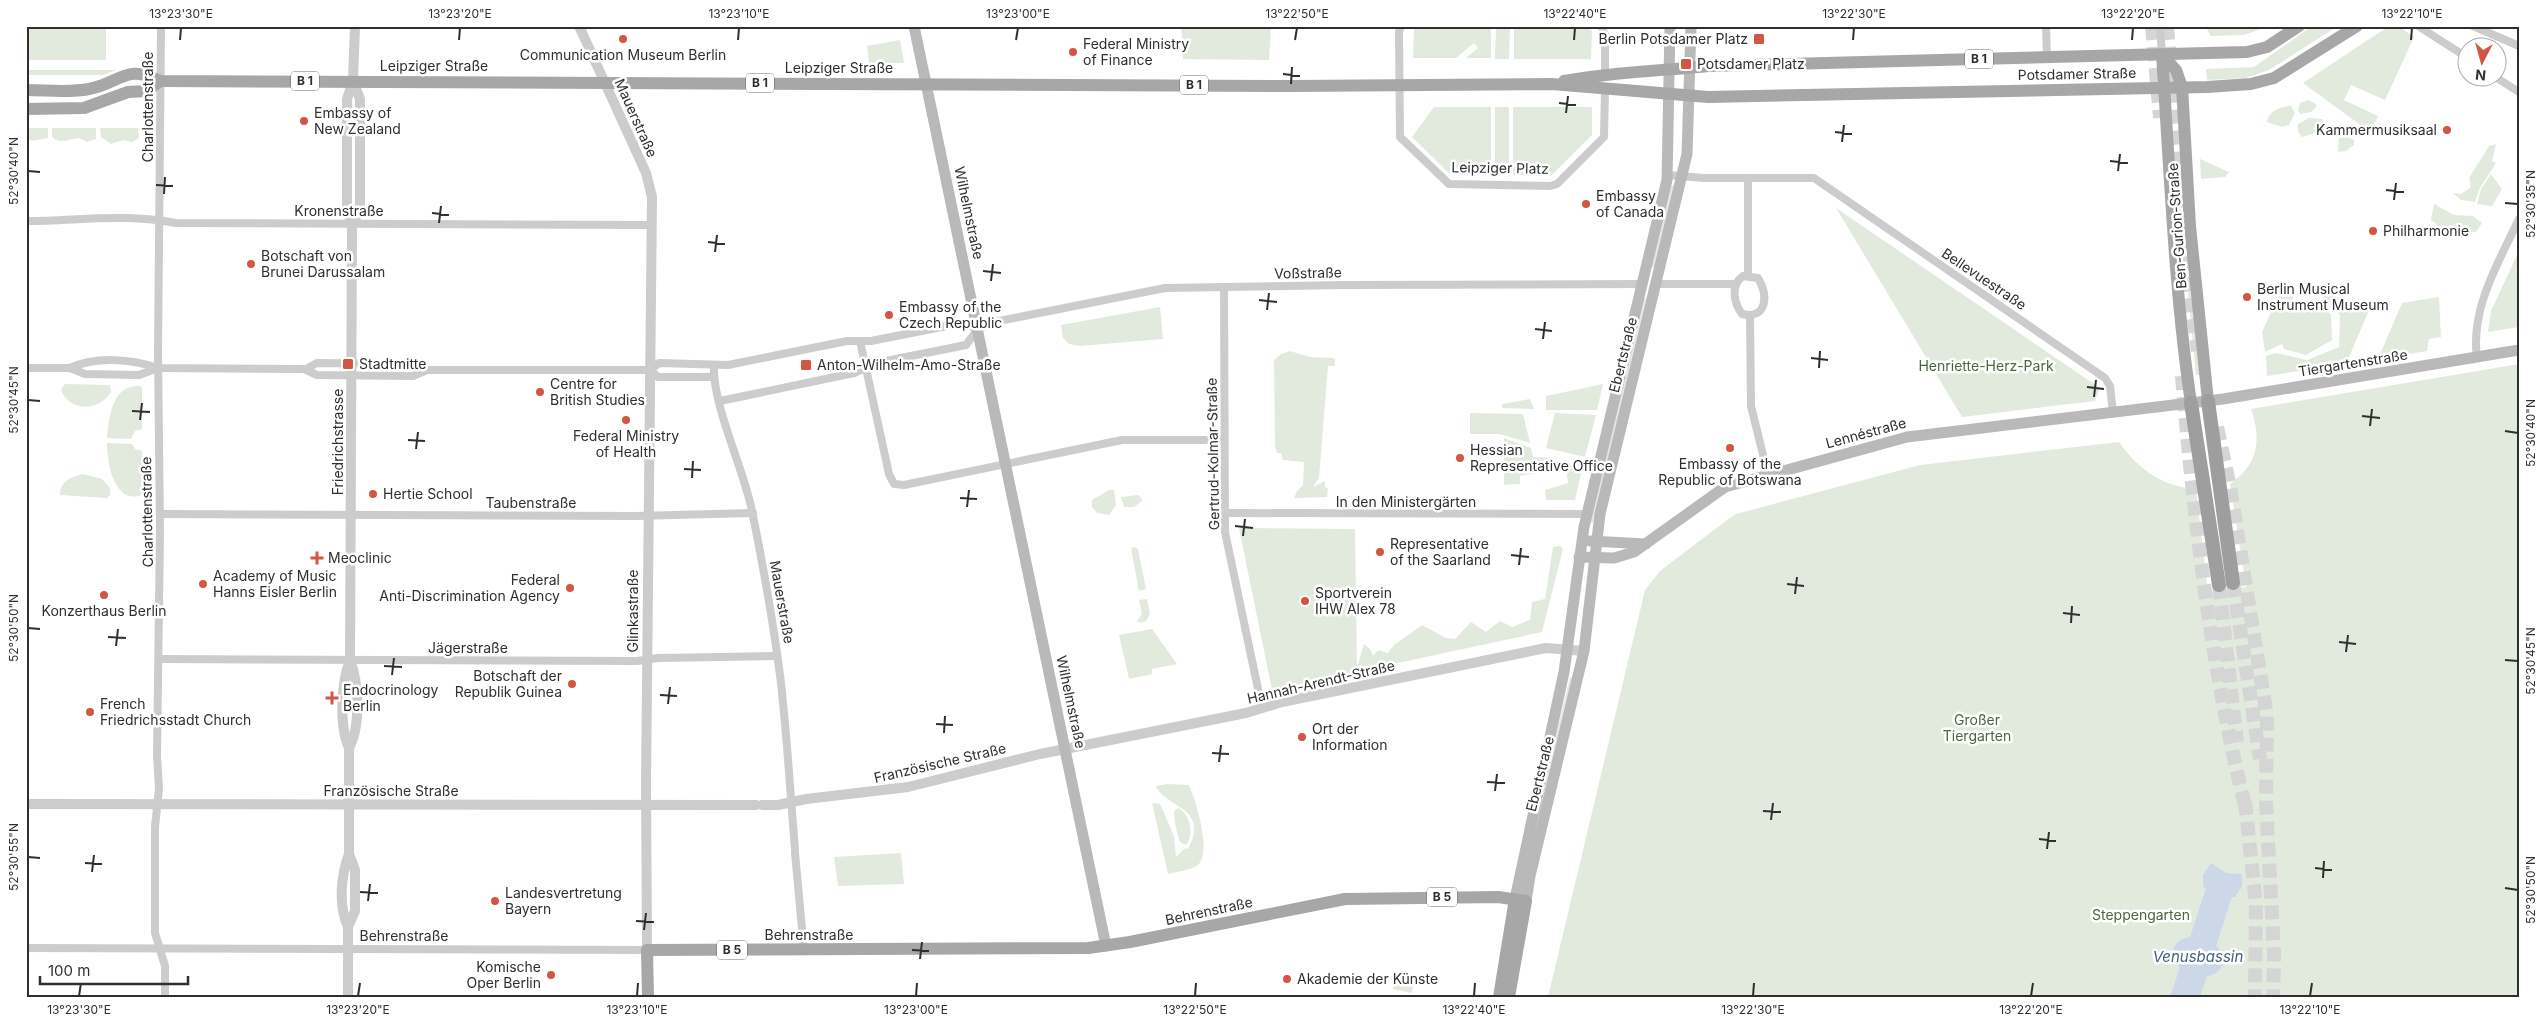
<svg xmlns="http://www.w3.org/2000/svg" width="2545" height="1023" viewBox="0 0 2545 1023" font-family="Inter,sans-serif">
  <rect width="100%" height="100%" fill="#fff"/>
  <g fill="#e2eade">
    <rect x="26" y="26" width="80" height="34"/>
    <polygon points="1181,26 1271,26 1269,60 1183,59"/>
    <polygon points="1414,26 1491,26 1491,58 1466,58 1478,48 1474,43 1456,58 1413,58"/>
    <polygon points="1496,26 1510,26 1509,59 1495,59"/>
    <polygon points="1514,26 1587,26 1592,31 1591,59 1514,59"/>
    <polygon points="2205,26 2269,26 2244,35 2211,36"/>
    <polygon points="2312,26 2338,26 2269,70 2245,78 2207,80 2206,69 2254,67"/>
    <polygon points="2389,26 2398,26 2414,37 2385,100 2351,85 2344,100 2378,116 2370,132 2303,83"/>
    <polygon points="900,40 904,63 869,63 867,46"/>
    <polygon points="26,70 116,70 103,75 26,75"/>
    <polygon points="2309,100 2316,104 2316,107 2311,112 2300,114 2298,110 2300,103"/>
    <path d="M2291 106 2295 113 2289 125 2282 127 2267 122C2268 111 2281 106 2291 106Z"/>
    <polygon points="1434,107 1491,107 1491,175 1450,174 1412,137"/>
    <rect x="1495" y="107" width="14" height="68"/>
    <polygon points="1513,107 1592,107 1592,135 1551,176 1513,175"/>
    <polygon points="2309,118 2322,119 2325,123 2319,132 2302,137 2298,132 2298,124"/>
    <polygon points="26,128 48,128 48,138 32,141 26,138"/>
    <path d="M52 128H96V139L87 142 79 138C68 139 61 145 52 137Z"/>
    <polygon points="100,128 138,128 139,138 132,142 123,140 111,144 101,137"/>
    <polygon points="2348,137 2354,140 2354,145 2346,151 2338,152 2339,138"/>
    <polygon points="2496,144 2492,161 2496,163 2480,188 2475,202 2461,200 2453,193 2461,194 2471,187 2469,178 2489,146"/>
    <polygon points="2200,159 2229,172 2225,177 2201,179"/>
    <path d="M2173 162 2177 164C2181 235 2193 304 2201 375H2196L2187 282 2178 235Z"/>
    <polygon points="2491,174 2502,189 2492,206 2477,204 2481,189"/>
    <polygon points="1671,185 1674,186 1655,268 1651,267"/>
    <polygon points="2434,204 2454,215 2473,216 2482,223 2476,232 2442,229 2431,220"/>
    <polygon points="1836,208 2100,388 2095,401 1962,417"/>
    <polygon points="2519,251 2519,327 2488,332 2491,311"/>
    <polygon points="2289,285 2295,305 2317,301 2331,315 2332,340 2306,355 2284,349 2282,344 2265,352 2262,332 2283,286"/>
    <polygon points="2322,287 2356,310 2370,308 2346,364 2267,376 2266,356 2276,353 2307,360 2339,347 2340,315 2321,295"/>
    <polygon points="2439,297 2441,337 2429,339 2427,351 2378,359 2402,303"/>
    <polygon points="1644,298 1646,298 1593,523 1589,523"/>
    <polygon points="1160,307 1163,339 1080,346 1069,344 1063,338 1061,325"/>
    <polygon points="1290,351 1310,357 1333,358 1335,360 1335,366 1328,366 1319,478 1313,487 1325,481 1325,487 1328,489 1327,497 1294,498 1297,491 1303,485 1304,462 1283,460 1281,453 1277,453 1275,446 1274,360 1281,354"/>
    <path d="M2519 364V997H1548L1645 590 1660 571 1727 520 1736 514 1920 465 2119 442C2138 469 2163 487 2196 489L2208 592 2246 587 2230 484C2258 465 2262 440 2251 409Z"/>
    <path d="M65 384 110 385 111 392C100 411 70 413 61 390Z"/>
    <polygon points="1603,384 1597,410 1546,410 1546,396"/>
    <path d="M140 386 142 388V429L135 431 131 439 107 438C109 417 112 384 140 386Z"/>
    <polygon points="1530,399 1534,409 1502,408 1502,404"/>
    <polygon points="1470,413 1523,414 1530,443 1499,434 1470,434"/>
    <polygon points="1555,413 1596,415 1585,457 1546,448"/>
    <polygon points="1504,438 1531,448 1533,457 1554,458 1551,470 1520,476 1520,484 1504,485"/>
    <path d="M107 443 132 444 135 449 142 451 141 494 139 496C113 502 107 461 107 443Z"/>
    <polygon points="1583,464 1575,500 1546,500 1545,490 1568,483 1566,467"/>
    <path d="M83 474 102 479 110 488V495L107 498 60 495C59 482 71 477 83 474Z"/>
    <polygon points="1109,490 1114,490 1116,505 1109,515 1097,513 1092,507 1092,500"/>
    <polygon points="1138,495 1141,497 1142,501 1134,507 1124,507 1121,497"/>
    <polygon points="1239,528 1355,529 1357,667 1364,644 1370,649 1373,656 1378,650 1388,653 1394,645 1422,625 1446,638 1455,639 1471,622 1486,632 1500,621 1512,627 1530,620 1532,602 1545,599 1553,547 1560,546 1563,549 1542,632 1272,690"/>
    <polygon points="1135,547 1138,549 1146,589 1139,591 1131,548"/>
    <polygon points="1147,599 1150,614 1146,621 1141,623 1137,621 1142,614 1139,600"/>
    <polygon points="1152,629 1177,664 1152,669 1152,674 1129,679 1119,635"/>
    <polygon points="1570,677 1574,678 1527,875 1523,874"/>
    <path d="M1167 784 1189 785C1196 801 1212 852 1198 865 1192 870 1176 872 1168 874L1152 803 1160 804 1174 836 1176 857 1185 848 1188 849C1211 807 1165 808 1156 786Z"/>
    <path d="M1179 808C1190 815 1195 835 1186 845L1180 842C1178 835 1172 815 1175 810Z"/>
    <polygon points="901,853 904,884 838,886 834,857"/>
    <polygon points="1393,982 1413,985 1412,993 1393,989"/>
  </g>
  <path fill="#ccd8e8" d="M2211 863 2226 873 2242 874V886L2235 897H2232L2216 946C2229 957 2224 974 2207 976L2200 997H2170L2180 967C2167 955 2173 939 2190 937L2206 888 2203 887V875Z"/>
  <g fill="none" stroke-linecap="round" stroke-linejoin="round">
    <g stroke="#d5d5d5" stroke-width="14" stroke-dasharray="14 7" stroke-linecap="butt">
      <polyline points="2152,26 2160,118"/>
      <polyline points="2167,26 2187,267 2198,351"/>
      <path d="M2182 376C2194 522 2211 668 2246 810"/>
      <polyline points="2217,427 2230,487 2267,716 2266,802 2274,954 2273,997"/>
      <polyline points="2233,583 2260,759"/>
      <polyline points="2219,585 2237,742"/>
      <polyline points="2245,801 2256,905 2255,997"/>
    </g>
    <g stroke="#ccc" stroke-width="8">
      <polyline points="161,26 158,352 160,530 157,756 159,788 155,827 155,933 165,966 165,997"/>
      <polyline points="1401,26 1399,32 1400,137 1449,184 1550,186 1557,184 1604,137 1605,90"/>
      <polyline points="1601,26 1605,35 1605,74"/>
      <polyline points="2046,26 2047,58"/>
      <polyline points="2160,26 2162,55"/>
      <polyline points="2418,26 2468,58"/>
      <polyline points="2473,26 2519,46"/>
      <polyline points="2497,78 2519,92"/>
      <polyline points="1668,175 1704,178 1814,178 2105,378 2110,386 2113,413"/>
      <polyline points="1748,178 1748,276"/>
      <path d="M26 221C77 221 126 213 176 223L652 225"/>
      <path d="M1743 276 1758 278C1769 295 1767 320 1742 314 1734 303 1730 285 1743 276Z"/>
      <polyline points="1656,284 1736,284"/>
      <polyline points="1224,287 1225,532 1262,708"/>
      <polyline points="1750,316 1751,406 1768,475"/>
      <polyline points="860,341 889,474 894,484 904,485 1122,440 1224,440"/>
      <path d="M2477 358C2470 308 2499 262 2519 219"/>
      <path d="M714 365C712 405 744 469 752 511 763 565 773 621 780 675 787 733 790 791 795 849"/>
      <polyline points="26,368 70,368 85,374 139,375 158,368"/>
      <path d="M70 368C96 356 132 359 158 368L304 369 317 375 413 376 427 370"/>
      <polyline points="306,369 317,363 413,364 427,370 650,370 658,377 714,377"/>
      <polyline points="650,370 659,363 728,365 847,341 871,341 962,323 978,329"/>
      <polyline points="720,401 854,373 876,363 966,345 978,329 994,322 1165,288 1346,285 1642,284"/>
      <polyline points="1225,513 1586,514"/>
      <polyline points="160,514 635,516 753,513"/>
      <polyline points="159,659 637,661 658,658 777,656"/>
      <polyline points="795,853 804,950"/>
      <polyline points="26,948 647,950"/>
    </g>
    <g stroke="#ccc" stroke-width="10">
      <polyline points="579,26 646,173 652,197 646,783 647,950"/>
      <polyline points="352,224 360,211 360,99 353,81"/>
      <path d="M349 748C339 726 341 683 350 660"/>
      <polyline points="26,804 756,805"/>
      <polyline points="762,805 778,805 806,799 908,787 1040,754 1246,713 1282,702 1546,648 1584,651"/>
      <path d="M348 927C338 905 341 876 349 854V748C361 726 359 683 350 660L352 224 347 211V99L353 81 355 26"/>
      <polyline points="348,997 348,927 355,911 355,870 349,854"/>
    </g>
    <g stroke="#b9b9b9" stroke-width="11">
      <polyline points="914,26 1106,946"/>
      <polyline points="1590,541 1646,544"/>
      <polyline points="1579,557 1614,558 1634,552 1725,487 1907,437 2223,399 2519,350"/>
      <polyline points="1515,899 1564,672 1584,527 1667,180 1670,26"/>
      <polyline points="1526,901 1530,876 1584,651 1600,514 1687,154 1691,26"/>
    </g>
    <g stroke="#a7a7a7" stroke-width="12">
      <polyline points="2162,55 2176,70 2182,87 2190,226 2208,401"/>
      <path d="M2162 55C2170 171 2174 288 2191 403"/>
      <path d="M1564 81C1611 72 1660 71 1708 66L2247 52 2267 47 2299 26"/>
      <path d="M26 90C47 90 69 93 89 89 120 83 127 63 160 81L1292 86 1552 84 1708 97 2207 87 2251 84 2274 78 2357 26"/>
      <polyline points="26,109 84,108 128,92 146,91 160,81"/>
      <polyline points="648,997 647,950 1088,948 1130,942 1345,899 1498,897 1526,901 1509,997"/>
      <polyline points="1499,997 1515,899"/>
    </g>
    <g stroke="#9e9e9e" stroke-width="14">
      <polyline points="2208,401 2233,583"/>
      <polyline points="2191,403 2219,585"/>
    </g>
  </g>
  <path fill="none" stroke="#2f2f2f" stroke-width="2" d="M180 40 181 28M459 40 460 28M738 40 739 28M1016 40 1018 28M1295 40 1297 28M1574 40 1575 28M1853 40 1854 28M2132 40 2133 28M2411 40 2412 28M1283 74 1300 76M1291 84 1292 67M1559 103 1576 105M1566 113 1568 96M1835 132 1852 134M1842 142 1844 125M2110 161 2128 163M28 171 40 172M2118 171 2120 154M156 185 173 186M2386 190 2404 192M164 194 165 177M2394 200 2396 183M2505 203 2518 204M432 213 449 215M439 223 441 206M708 242 725 244M715 252 717 235M983 271 1001 273M991 281 993 264M1259 300 1277 302M1267 310 1269 293M1535 329 1552 331M1543 339 1545 322M1811 358 1828 360M1819 368 1820 351M2087 387 2104 389M2094 397 2096 380M28 400 40 401M132 411 150 412M2362 416 2380 418M140 420 142 403M2370 426 2372 409M2505 431 2518 433M408 440 425 441M416 449 418 432M684 469 701 470M692 478 693 461M960 498 977 499M967 507 969 490M1235 526 1253 528M1243 536 1245 519M1511 555 1529 557M1519 565 1521 548M1787 584 1804 586M1795 594 1797 577M2063 613 2080 615M2071 623 2072 606M28 628 40 629M108 637 126 638M2339 642 2356 644M116 646 118 629M2346 652 2348 635M2505 660 2518 661M384 666 402 667M392 675 394 658M660 695 677 696M668 704 670 687M936 724 953 725M944 733 945 716M1212 753 1229 754M1219 762 1221 745M1487 782 1505 783M1495 791 1497 774M1763 811 1781 812M1771 820 1773 803M2039 839 2056 841M2047 849 2049 832M28 857 40 858M85 863 102 864M2315 868 2332 870M92 872 94 855M2323 878 2324 861M2505 888 2518 890M360 892 378 893M368 901 370 884M636 921 654 922M644 930 646 913M912 950 929 951M920 959 922 942M79 996 81 983M358 996 360 983M637 996 638 983M916 996 917 983M1195 996 1196 983M1474 996 1475 983M1753 996 1754 983M2031 996 2033 983M2310 996 2312 983"/>
  <g fill="#d35544" stroke="#fff" stroke-width="2">
    <circle cx="623" cy="39" r="5"/>
    <rect x="1753" y="33" width="12" height="12" rx="2.5"/>
    <circle cx="1073" cy="52" r="5"/>
    <rect x="1680" y="58" width="12" height="12" rx="2.5"/>
    <circle cx="304" cy="121" r="5"/>
    <circle cx="2447" cy="130" r="5"/>
    <circle cx="1586" cy="204" r="5"/>
    <circle cx="2373" cy="231" r="5"/>
    <circle cx="251" cy="264" r="5"/>
    <circle cx="2247" cy="297" r="5"/>
    <circle cx="889" cy="315" r="5"/>
    <rect x="342" y="358" width="12" height="12" rx="2.5"/>
    <rect x="800" y="359" width="12" height="12" rx="2.5"/>
    <circle cx="540" cy="392" r="5"/>
    <circle cx="626" cy="420" r="5"/>
    <circle cx="1730" cy="448" r="5"/>
    <circle cx="1460" cy="458" r="5"/>
    <circle cx="373" cy="494" r="5"/>
    <circle cx="1380" cy="552" r="5"/>
    <path d="M314.5 550.5h5v5h5v5h-5v5h-5v-5h-5v-5h5z"/>
    <circle cx="203" cy="584" r="5"/>
    <circle cx="570" cy="588" r="5"/>
    <circle cx="104" cy="595" r="5"/>
    <circle cx="1305" cy="601" r="5"/>
    <circle cx="572" cy="684" r="5"/>
    <path d="M329.5 690.5h5v5h5v5h-5v5h-5v-5h-5v-5h5z"/>
    <circle cx="90" cy="712" r="5"/>
    <circle cx="1302" cy="737" r="5"/>
    <circle cx="495" cy="901" r="5"/>
    <circle cx="551" cy="975" r="5"/>
    <circle cx="1287" cy="979" r="5"/>
  </g>
  <g text-anchor="middle" stroke-width="5" stroke-linejoin="round" paint-order="stroke">
    <g fill="#fff" stroke="#6d6d6d" stroke-width="1">
      <rect x="1965" y="49.5" width="28" height="19" rx="4"/>
      <rect x="291" y="71.5" width="28" height="19" rx="4"/>
      <rect x="746" y="73.5" width="28" height="19" rx="4"/>
      <rect x="1180" y="75.5" width="28" height="19" rx="4"/>
      <rect x="1427" y="887.5" width="30" height="19" rx="4"/>
      <rect x="717" y="940.5" width="30" height="19" rx="4"/>
    </g>
    <g font-size="12" font-weight="bold" fill="#2f2f2f">
      <text x="1979" y="63">B 1</text>
      <text x="305" y="85">B 1</text>
      <text x="760" y="87">B 1</text>
      <text x="1194" y="89">B 1</text>
      <text x="1442" y="901">B 5</text>
      <text x="732" y="954">B 5</text>
    </g>
    <g font-size="14" fill="#2f2f2f" stroke="#fff" text-anchor="start">
      <text x="1748" y="44" text-anchor="end">Berlin Potsdamer Platz</text>
      <text x="1083" y="49">Federal Ministry<tspan x="1083" dy="16">of Finance</tspan></text>
      <text x="623" y="60" text-anchor="middle">Communication Museum Berlin</text>
      <text x="1697" y="69">Potsdamer Platz</text>
      <text x="314" y="118">Embassy of<tspan x="314" dy="16">New Zealand</tspan></text>
      <text x="2437" y="135" text-anchor="end">Kammermusiksaal</text>
      <text x="1596" y="201">Embassy<tspan x="1596" dy="16">of Canada</tspan></text>
      <text x="2383" y="236">Philharmonie</text>
      <text x="261" y="261">Botschaft von<tspan x="261" dy="16">Brunei Darussalam</tspan></text>
      <text x="2257" y="294">Berlin Musical<tspan x="2257" dy="16">Instrument Museum</tspan></text>
      <text x="899" y="312">Embassy of the<tspan x="899" dy="16">Czech Republic</tspan></text>
      <text x="359" y="369">Stadtmitte</text>
      <text x="817" y="370">Anton-Wilhelm-Amo-Straße</text>
      <text x="550" y="389">Centre for<tspan x="550" dy="16">British Studies</tspan></text>
      <text x="626" y="441" text-anchor="middle">Federal Ministry<tspan x="626" dy="16">of Health</tspan></text>
      <text x="1470" y="455">Hessian<tspan x="1470" dy="16">Representative Office</tspan></text>
      <text x="1730" y="469" text-anchor="middle">Embassy of the<tspan x="1730" dy="16">Republic of Botswana</tspan></text>
      <text x="383" y="499">Hertie School</text>
      <text x="1390" y="549">Representative<tspan x="1390" dy="16">of the Saarland</tspan></text>
      <text x="328" y="563">Meoclinic</text>
      <text x="213" y="581">Academy of Music<tspan x="213" dy="16">Hanns Eisler Berlin</tspan></text>
      <text x="560" y="585" text-anchor="end">Federal<tspan x="560" dy="16">Anti-Discrimination Agency</tspan></text>
      <text x="1315" y="598">Sportverein<tspan x="1315" dy="16">IHW Alex 78</tspan></text>
      <text x="104" y="616" text-anchor="middle">Konzerthaus Berlin</text>
      <text x="562" y="681" text-anchor="end">Botschaft der<tspan x="562" dy="16">Republik Guinea</tspan></text>
      <text x="343" y="695">Endocrinology<tspan x="343" dy="16">Berlin</tspan></text>
      <text x="100" y="709">French<tspan x="100" dy="16">Friedrichsstadt Church</tspan></text>
      <text x="1312" y="734">Ort der<tspan x="1312" dy="16">Information</tspan></text>
      <text x="505" y="898">Landesvertretung<tspan x="505" dy="16">Bayern</tspan></text>
      <text x="541" y="972" text-anchor="end">Komische<tspan x="541" dy="16">Oper Berlin</tspan></text>
      <text x="1297" y="984">Akademie der Künste</text>
    </g>
    <g font-size="14" fill="#2f2f2f" stroke="#fff">
      <text x="434" y="71">Leipziger Straße</text>
      <text x="839" y="73">Leipziger Straße</text>
      <text transform="translate(2077 74) rotate(-1)" y="5">Potsdamer Straße</text>
      <text transform="translate(148 107) rotate(-90)" y="5">Charlottenstraße</text>
      <text transform="translate(636 118) rotate(66)" y="5">Mauerstraße</text>
      <text transform="translate(1500 168) rotate(1)" y="5">Leipziger Platz</text>
      <text x="339" y="216">Kronenstraße</text>
      <text transform="translate(969 213) rotate(78)" y="5">Wilhelmstraße</text>
      <text transform="translate(2177 226) rotate(-94)" y="5">Ben-Gurion-Straße</text>
      <text transform="translate(1308 273) rotate(-1)" y="5">Voßstraße</text>
      <text transform="translate(1984 279) rotate(34)" y="5">Bellevuestraße</text>
      <text transform="translate(1623 355) rotate(-76)" y="5">Ebertstraße</text>
      <text transform="translate(2353 363) rotate(-9)" y="5">Tiergartenstraße</text>
      <text transform="translate(1866 433) rotate(-15)" y="5">Lennéstraße</text>
      <text transform="translate(338 442) rotate(-90)" y="5">Friedrichstrasse</text>
      <text transform="translate(1213 454) rotate(-91)" y="5">Gertrud-Kolmar-Straße</text>
      <text x="1406" y="507">In den Ministergärten</text>
      <text x="531" y="508">Taubenstraße</text>
      <text transform="translate(147 512) rotate(-91)" y="5">Charlottenstraße</text>
      <text transform="translate(782 602) rotate(80)" y="5">Mauerstraße</text>
      <text transform="translate(633 611) rotate(-90)" y="5">Glinkastraße</text>
      <text x="468" y="653">Jägerstraße</text>
      <text transform="translate(1321 682) rotate(-13)" y="5">Hannah-Arendt-Straße</text>
      <text transform="translate(1071 702) rotate(78)" y="5">Wilhelmstraße</text>
      <text transform="translate(940 763) rotate(-13)" y="5">Französische Straße</text>
      <text transform="translate(1540 774) rotate(-76)" y="5">Ebertstraße</text>
      <text x="391" y="796">Französische Straße</text>
      <text transform="translate(1209 911) rotate(-12)" y="5">Behrenstraße</text>
      <text x="809" y="940">Behrenstraße</text>
      <text x="404" y="941">Behrenstraße</text>
    </g>
    <g font-size="14" fill="#4b6641" stroke="#fff">
      <text x="1986" y="371">Henriette-Herz-Park</text>
      <text x="1977" y="725">Großer<tspan x="1977" dy="16">Tiergarten</tspan></text>
      <text x="2141" y="920">Steppengarten</text>
    </g>
    <g font-size="15" font-style="italic" fill="#456188" stroke="#fff">
      <text x="2198" y="962">Venusbassin</text>
    </g>
  </g>
  <rect width="2545" height="1023" fill="none" stroke="#ffffff" stroke-width="55"/>
  <g transform="translate(2482 62) rotate(186)"><circle r="24" fill="#ffffff" stroke="#acacac"/>
  <path d="M0-4L9 19L0 12L-9 19Z" fill="#d35544"/>
  <text y="-8" font-size="14" font-weight="bold" text-anchor="middle" fill="#2f2f2f">N</text>
  </g>
  <path d="M40 976v8h148v-8" fill="none" stroke="#2f2f2f" stroke-width="2.5"/>
  <text x="48" y="976" font-size="15" fill="#2f2f2f" stroke="#ffffff" stroke-width="4" paint-order="stroke">100 m</text>
  <rect x="28" y="28" width="2490" height="968" fill="none" stroke="#2f2f2f" stroke-width="2"/>
  <g font-size="12" text-anchor="middle" fill="#2f2f2f">
    <text x="181" y="18">13°23'30"E</text>
    <text x="460" y="18">13°23'20"E</text>
    <text x="739" y="18">13°23'10"E</text>
    <text x="1018" y="18">13°23'00"E</text>
    <text x="1297" y="18">13°22'50"E</text>
    <text x="1575" y="18">13°22'40"E</text>
    <text x="1854" y="18">13°22'30"E</text>
    <text x="2133" y="18">13°22'20"E</text>
    <text x="2412" y="18">13°22'10"E</text>
    <text transform="translate(14 171) rotate(-90)" y="4">52°30'40"N</text>
    <text transform="translate(2531 204) rotate(-90)" y="4">52°30'35"N</text>
    <text transform="translate(14 400) rotate(-90)" y="4">52°30'45"N</text>
    <text transform="translate(2531 433) rotate(-90)" y="4">52°30'40"N</text>
    <text transform="translate(14 628) rotate(-90)" y="4">52°30'50"N</text>
    <text transform="translate(2531 661) rotate(-90)" y="4">52°30'45"N</text>
    <text transform="translate(14 857) rotate(-90)" y="4">52°30'55"N</text>
    <text transform="translate(2531 890) rotate(-90)" y="4">52°30'50"N</text>
    <text x="79" y="1014">13°23'30"E</text>
    <text x="358" y="1014">13°23'20"E</text>
    <text x="637" y="1014">13°23'10"E</text>
    <text x="916" y="1014">13°23'00"E</text>
    <text x="1195" y="1014">13°22'50"E</text>
    <text x="1474" y="1014">13°22'40"E</text>
    <text x="1753" y="1014">13°22'30"E</text>
    <text x="2031" y="1014">13°22'20"E</text>
    <text x="2310" y="1014">13°22'10"E</text>
  </g>
</svg>
